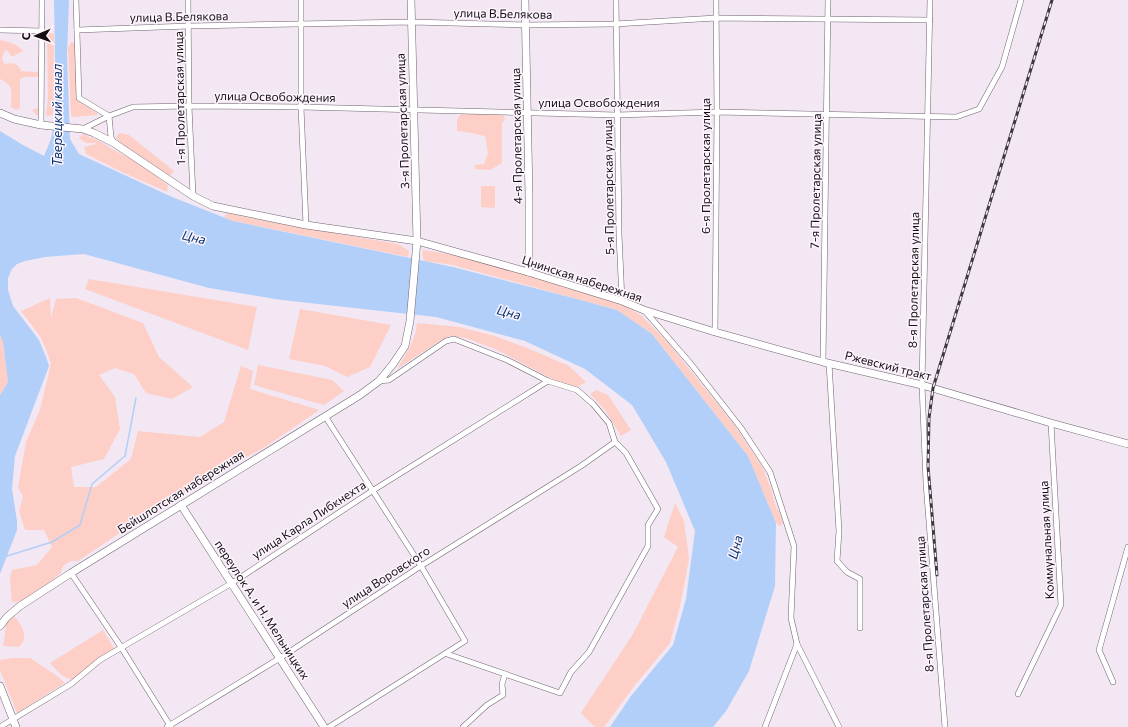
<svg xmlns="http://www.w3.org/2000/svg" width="1128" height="727" viewBox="0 0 1128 727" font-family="Commissioner,sans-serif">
  <rect width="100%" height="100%" fill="#f2e7f3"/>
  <g fill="#fdcfc7">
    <polygon points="49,33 54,34 54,108 53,115 47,116 46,114 48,99 47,35"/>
    <path d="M0 40C9 42 17 44 23 51L14 56H11L8 51 5 50 2 58 4 64C12 63 17 62 21 71L37 72 38 71V56H40L39 115H36L32 110 38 108 39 105 38 77H25L20 79V108L16 110 11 107C11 93 15 86 0 79Z"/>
    <polygon points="71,42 75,43 81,102 97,113 97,115 73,117 71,115 68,48"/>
    <polygon points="474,113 503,114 505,119 502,123 502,163 490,170 475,169 475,165 484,164 488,153 485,136 466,132 457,131 457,120 461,114"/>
    <polygon points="84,133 87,136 98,140 112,149 137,162 168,185 167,192 122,172 86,154 84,147 97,144 95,143 86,143 79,138"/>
    <polygon points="122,133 129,135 174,171 171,175 166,176 127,149 116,138 118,134"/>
    <polygon points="481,186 495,186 495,208 481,207"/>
    <polygon points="227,213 276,223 398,244 409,251 408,257 233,221 224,217"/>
    <polygon points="423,250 461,256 537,278 566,288 577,290 623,305 641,315 669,344 733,423 747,444 762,466 771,489 776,508 779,511 783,523 780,526 776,523 748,456 652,334 617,310 453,265 424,261 422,254"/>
    <polygon points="89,279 257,307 248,350 85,289"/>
    <polygon points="50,298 51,318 56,299 76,298 143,323 159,357 193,387 172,399 146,393 134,374 115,368 99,375 115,397 120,429 104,459 71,467 74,487 96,487 131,459 138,431 200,437 224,422 241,366 253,371 250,389 319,410 265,447 215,474 130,526 78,561 71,561 63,566 61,573 48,583 21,601 12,602 10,577 12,570 37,565 52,547 44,530 25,530 19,511 23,497 18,487 26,442 40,410 51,364 46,349 40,336 21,311"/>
    <polygon points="300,309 391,325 370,367 347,377 325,366 289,359"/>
    <path d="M417 323 459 327 495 336 527 348 569 366 586 382 575 388 556 381 495 349 466 338 450 336 441 340 397 369C406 354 416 340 417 323Z"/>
    <polygon points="0,335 3,342 8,382 0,395"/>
    <polygon points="258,365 332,380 344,391 324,405 254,385"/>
    <polygon points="596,390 608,395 631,430 621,436 605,410 590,394"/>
    <polygon points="675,503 684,521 689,559 680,606 670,643 635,685 604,727 595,727 581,713 633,634 678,547 664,537"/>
    <path d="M13 616C18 619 26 632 24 638 24 641 21 644 19 647L3 646 6 627 5 623Z"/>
    <polygon points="103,630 116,652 99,659 74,681 61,675 50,663"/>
    <polygon points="13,658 30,658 57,676 65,683 17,713 0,670 0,660"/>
  </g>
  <polygon fill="#b2cff9" points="54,0 69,0 67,55 70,139 79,154 172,197 233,221 453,267 577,299 617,310 652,334 748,456 776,523 775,586 749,671 726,711 713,727 610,727 631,696 673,645 686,599 695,531 666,462 632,405 585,369 525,341 436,317 282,300 209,288 84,254 45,257 25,261 17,264 12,269 8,278 8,290 13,306 39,340 46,357 49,366 15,456 12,489 17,521 17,530 0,574 0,395 8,382 3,342 0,335 0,131 23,145 44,156 51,139 56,113"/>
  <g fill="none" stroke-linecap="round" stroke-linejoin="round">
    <polyline stroke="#b2cff9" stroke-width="1.5" points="7,556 52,542 80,525 92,484 125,456 136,398"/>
    <g stroke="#6e646e" stroke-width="6">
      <g id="street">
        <polyline points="76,0 79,98 109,116 111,137 114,143"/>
        <polyline points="188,0 189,106 193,196"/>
        <polyline points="301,0 301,107 306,225"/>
        <polyline points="616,0 619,234 622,301"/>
        <polyline points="930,0 922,385 926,483 945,727"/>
        <polyline points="0,30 42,31"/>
        <polyline points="77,30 189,26 411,22 526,25 615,24 716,18 930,20"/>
        <polyline points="41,125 42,0"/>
        <polyline points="83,129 109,116 133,107 189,106 301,107 617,115 717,112 956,117 979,109 1002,67 1021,0"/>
        <polyline points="644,310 691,364 741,428 770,472 794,546 791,618 797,644 839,727"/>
        <polyline points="715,332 717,112 716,0"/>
        <polyline points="823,362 828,0"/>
        <polyline points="829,363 839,531 837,561 847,572 860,579 860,628"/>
        <polyline points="379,381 389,380 446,341 454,339 507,360 548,381 577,390 593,404 609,423 615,442 626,453 658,509 648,525 648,546 589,652 571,672 560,693 447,654"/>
        <polyline points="325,416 421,566 465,641 329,727"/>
        <polyline points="71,573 121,647 171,727"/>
        <polyline points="1113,682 1099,650 1128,547"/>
        <polyline points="1018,694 1061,605 1051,423"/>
        <polyline points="0,727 71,684 100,660 232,583 372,491 548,381"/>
        <polyline points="167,727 280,658 421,566 581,466 615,442"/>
        <polyline points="463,727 487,705 503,695 502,684 505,674"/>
        <polyline points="765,727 797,644"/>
      </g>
    </g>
    <g stroke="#6e646e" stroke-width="8">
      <g id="secondary">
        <polyline points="525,0 529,195 529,258 528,272"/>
        <polyline points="0,113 14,119 41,125 83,129 94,133 114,143 193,196 213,206 306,225 417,241 528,272 622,301 644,310 715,332 823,362 922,385 1051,423 1128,444"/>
        <polyline points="181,505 324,727"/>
        <polyline points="0,626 7,617 20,606 71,573 360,395 379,381 393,364 405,346 410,321 417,241 411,0"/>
        <polyline points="0,686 16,727"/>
      </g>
    </g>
    <use href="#street" stroke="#fff" stroke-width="5"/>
    <use href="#secondary" stroke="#fff" stroke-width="7"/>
    <g stroke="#3d383d" stroke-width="3">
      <polyline id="rail" points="937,575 928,466 929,418 933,388 1052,0"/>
    </g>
    <use href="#rail" stroke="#fef5ff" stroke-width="1.5" stroke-dasharray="4.5" stroke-linecap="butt"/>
  </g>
  <g text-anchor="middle" stroke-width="3" stroke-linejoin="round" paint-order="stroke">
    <g font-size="12" fill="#120e12" stroke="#fef5ff">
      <text transform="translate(503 14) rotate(1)" y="4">улица В.Белякова</text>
      <text transform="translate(179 17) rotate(-1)" y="4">улица В.Белякова</text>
      <text transform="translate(275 97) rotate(1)" y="4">улица Освобождения</text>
      <text transform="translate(180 98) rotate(-91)" y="4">1-я Пролетарская улица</text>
      <text x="599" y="107">улица Освобождения</text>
      <text transform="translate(403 121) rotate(-92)" y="4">3-я Пролетарская улица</text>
      <text transform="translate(517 136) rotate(-91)" y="4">4-я Пролетарская улица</text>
      <text transform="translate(706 166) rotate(-90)" y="4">6-я Пролетарская улица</text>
      <text transform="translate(816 181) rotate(-89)" y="4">7-я Пролетарская улица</text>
      <text transform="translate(609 187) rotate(-91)" y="4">5-я Пролетарская улица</text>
      <text transform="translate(582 279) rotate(18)" y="4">Цнинская набережная</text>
      <text transform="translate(914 280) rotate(-89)" y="4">8-я Пролетарская улица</text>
      <text transform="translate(888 366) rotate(14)" y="4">Ржевский тракт</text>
      <text transform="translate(181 492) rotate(-32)" y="4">Бейшлотская набережная</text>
      <text transform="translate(309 520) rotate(-33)" y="4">улица Карла Либкнехта</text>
      <text transform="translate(1047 540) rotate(-93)" y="4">Коммунальная улица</text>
      <text transform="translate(386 577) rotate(-33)" y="4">улица Воровского</text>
      <text transform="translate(925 604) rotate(-94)" y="4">8-я Пролетарская улица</text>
      <text transform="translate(262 610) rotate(57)" y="4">переулок А. и Н. Мельницких</text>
    </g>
    <g font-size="13" font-style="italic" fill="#0b3874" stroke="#fef5ff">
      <text transform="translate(57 115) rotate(-90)" y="5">Тверецкий канал</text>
      <text transform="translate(194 237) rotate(13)" y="5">Цна</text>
      <text transform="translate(509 312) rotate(14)" y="5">Цна</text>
      <text transform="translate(735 547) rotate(-75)" y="5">Цна</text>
    </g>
  </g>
  <g transform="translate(36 36) rotate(268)" stroke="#fef5ff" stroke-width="3" paint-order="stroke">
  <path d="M0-3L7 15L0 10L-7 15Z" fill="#120e12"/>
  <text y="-6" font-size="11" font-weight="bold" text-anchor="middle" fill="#120e12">С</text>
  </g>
</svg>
